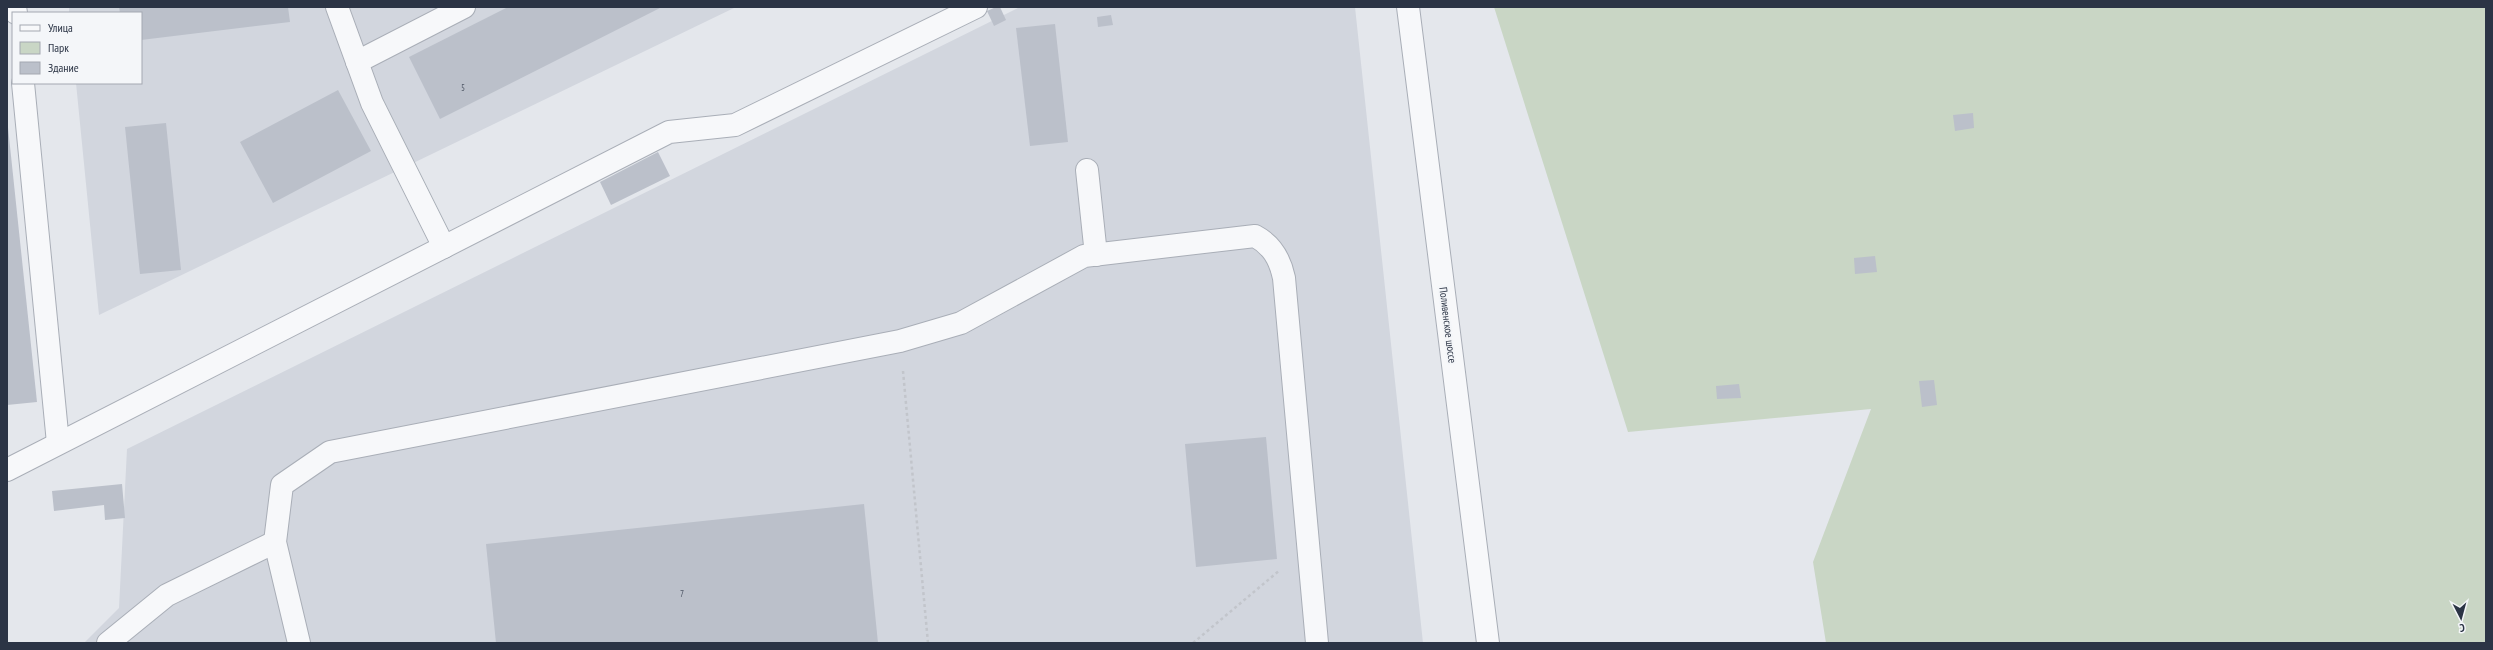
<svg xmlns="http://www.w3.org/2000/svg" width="2493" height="650" viewBox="0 0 2493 650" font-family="'PT Sans Narrow',sans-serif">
  <rect width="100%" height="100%" fill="#e4e7ec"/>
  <g fill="#d2d6de">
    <polygon points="69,7 736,7 99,315 76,83 141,83 141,13 69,13"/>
    <polygon points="1020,7 1355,7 1423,643 84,643 119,608 127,449"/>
  </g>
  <polygon fill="#c9d6c5" points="1494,7 2486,7 2486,643 1826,643 1813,562 1871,409 1628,432"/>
  <g fill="#bbc0ca">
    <polygon points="119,7 288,7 290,22 141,40 141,13 120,13"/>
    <polygon points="508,7 662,7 440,119 409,57"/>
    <polygon points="996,7 1000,7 1006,20 994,26 987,11"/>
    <polygon points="1111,15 1113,25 1098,27 1097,17"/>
    <polygon points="1055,24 1068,142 1030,146 1016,28"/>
    <polygon points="338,90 371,151 273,203 240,142"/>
    <polygon points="1973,113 1974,128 1955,131 1953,115"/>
    <polygon points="7,118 37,402 7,405"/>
    <polygon points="166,123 181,270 140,274 125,127"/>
    <polygon points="658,152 670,176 611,205 600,182"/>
    <polygon points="1875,256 1877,272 1855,274 1854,258"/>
    <polygon points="1934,380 1937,405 1922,407 1919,381"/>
    <polygon points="1739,384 1741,398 1717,399 1716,386"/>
    <polygon points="1266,437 1277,559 1196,567 1185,444"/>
    <polygon points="122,484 125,518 105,520 104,505 54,511 52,491"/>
    <polygon points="864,504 878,643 496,643 486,544"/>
  </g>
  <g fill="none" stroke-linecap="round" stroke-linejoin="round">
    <g stroke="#a9aeb7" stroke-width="24">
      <g id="minor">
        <polyline points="15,7 16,13"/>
        <polyline points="337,7 372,103 444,247"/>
        <polyline points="1408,7 1488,643"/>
        <polyline points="357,62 464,7"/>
        <polyline points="23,83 58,443"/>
        <polyline points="1087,170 1096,255"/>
        <polyline points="7,470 669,132 735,125 976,7"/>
        <polyline points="108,643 167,595 275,542"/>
        <path d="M299 643 275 542 282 485 330 452 900 341 961 323 1084 256 1255 236C1272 245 1280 259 1284 278L1317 643"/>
      </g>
    </g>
    <g stroke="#c2c5cb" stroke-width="2.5" stroke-dasharray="3 3" stroke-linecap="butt">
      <polyline points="903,371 928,643"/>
      <polyline points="1193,643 1280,570"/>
    </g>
    <use href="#minor" stroke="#f7f8fa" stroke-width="22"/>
  </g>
  <g text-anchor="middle" stroke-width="4" stroke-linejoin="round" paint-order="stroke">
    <g font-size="9" fill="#4f5766">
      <text x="463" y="91">5</text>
      <text x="682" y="597">7</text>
    </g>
    <g font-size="11" fill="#2b3445" stroke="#f4f6f9">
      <text transform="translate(1448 325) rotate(83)" y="4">Поливенское шоссе</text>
    </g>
  </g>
  <rect width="2493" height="650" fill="none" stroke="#2b3445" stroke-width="16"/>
  <rect x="12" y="12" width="130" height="72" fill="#f4f6f9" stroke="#a4a8b1"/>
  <rect x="20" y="25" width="20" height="6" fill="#f7f8fa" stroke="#a4a8b1"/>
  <text x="48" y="32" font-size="12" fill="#2b3445">Улица</text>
  <rect x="20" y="42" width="20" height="12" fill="#c9d6c5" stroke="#a4a8b1"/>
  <text x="48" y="52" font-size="12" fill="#2b3445">Парк</text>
  <rect x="20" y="62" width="20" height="12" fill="#bbc0ca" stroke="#a4a8b1"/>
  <text x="48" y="72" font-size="12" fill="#2b3445">Здание</text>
  <g transform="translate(2461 618) rotate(174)" stroke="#f4f6f9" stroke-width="3" paint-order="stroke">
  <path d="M0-3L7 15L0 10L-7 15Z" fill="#2b3445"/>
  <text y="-6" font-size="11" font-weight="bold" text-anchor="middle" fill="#2b3445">С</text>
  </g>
</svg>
